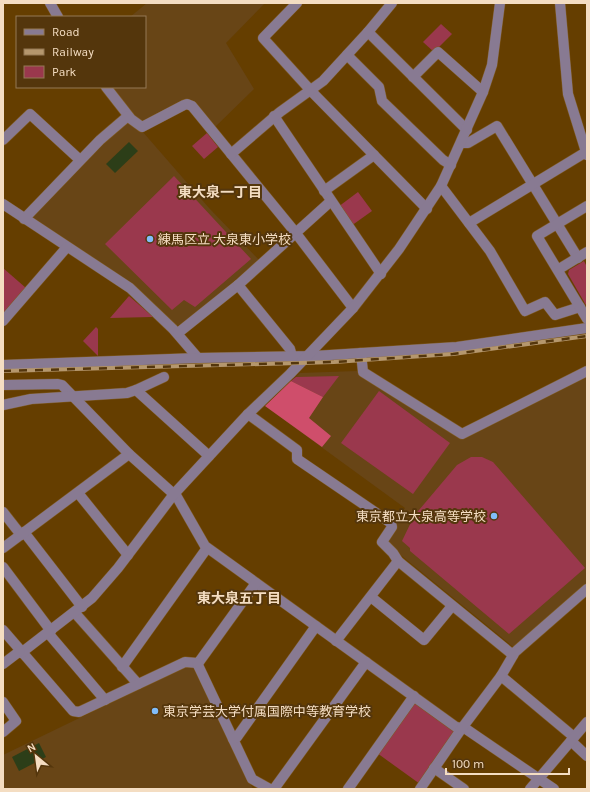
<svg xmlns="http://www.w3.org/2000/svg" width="590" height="792" viewBox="0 0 590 792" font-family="Karla,'Noto Sans JP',sans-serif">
  <rect width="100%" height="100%" fill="#653e00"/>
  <g fill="#684516">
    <polygon points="147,3 265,3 226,43 254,89 214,128 193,102 188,99 144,123 132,116 110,87 145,87 145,17 130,17"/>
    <polygon points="126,122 142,131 209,208 259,260 182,325 175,326 29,218 99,144"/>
    <polygon points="357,371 461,438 587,376 587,584 516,646 512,646 386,543 386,540 405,508 265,406 300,373"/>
    <polygon points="189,665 194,667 253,789 3,789 3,755"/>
  </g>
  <g fill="#9a384d">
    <polygon points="441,24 452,34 434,52 423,42"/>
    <polygon points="207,133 218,147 204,159 192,146"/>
    <polygon points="174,176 251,259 195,307 184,300 172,310 105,244"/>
    <polygon points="358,192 372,211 351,226 338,207"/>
    <polygon points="584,261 587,267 587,307 568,274 569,270"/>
    <polygon points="3,268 26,288 3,315"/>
    <polygon points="129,296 152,316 152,317 110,318"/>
    <polygon points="96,327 98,329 98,356 83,341"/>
    <polygon points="339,376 323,397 291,381 296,377"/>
    <polygon points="379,391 450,443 413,494 341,443"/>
    <polygon points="471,457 482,457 493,462 585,568 509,634 410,551 410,548 402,541 414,516 457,465"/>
    <polygon points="413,702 457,731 420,784 377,753"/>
  </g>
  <polygon fill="#cf4e6b" points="291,381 323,397 309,418 331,436 322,447 265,406"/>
  <g fill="#2c3e18">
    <polygon points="129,142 138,151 115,173 106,164"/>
    <polygon points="39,743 46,757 19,771 12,757"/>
  </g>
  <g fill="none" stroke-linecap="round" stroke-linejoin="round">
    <g stroke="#7f5b23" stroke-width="11">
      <g id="minor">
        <polyline points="50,3 58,17"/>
        <polyline points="297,3 263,38 313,93 427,209"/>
        <polyline points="560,3 568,94 587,155"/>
        <polyline points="368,32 467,130"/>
        <polyline points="347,55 379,87 382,101 443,160 451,165"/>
        <polyline points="413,77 438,52 483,92"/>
        <polyline points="106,87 131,119 142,127 184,105 187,104 192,106 295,232 353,308"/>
        <polyline points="274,116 381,274"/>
        <polyline points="3,140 30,114 80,160"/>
        <polyline points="462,143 468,143 497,126 578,258"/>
        <polyline points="231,154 280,112 323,81 368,32 392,3"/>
        <polyline points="441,186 490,251 525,311 545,302 555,315 580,307"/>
        <polyline points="324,191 374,155"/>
        <polyline points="3,204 130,288 173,329 198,358"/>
        <polyline points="587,206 537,236 587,319"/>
        <polyline points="24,219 100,140 128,116"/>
        <polyline points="469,223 586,152"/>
        <polyline points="559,269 587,252"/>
        <polyline points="3,321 67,247"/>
        <polyline points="178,333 238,285"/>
        <polyline points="361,353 363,372 462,434 587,371"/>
        <polyline points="292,356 290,349 238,285 331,201"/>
        <polyline points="3,365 198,358 314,356 457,347 587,328"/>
        <polyline points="3,385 58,384 62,385 129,454 177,497 205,546 456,727 466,729 554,789"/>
        <polyline points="136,390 164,377"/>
        <polyline points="3,405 31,399 127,393 136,390 209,456"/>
        <polyline points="248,414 297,450 297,459 391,523 392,527 382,542 393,553 398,561 513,655"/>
        <polyline points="78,493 128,555"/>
        <polyline points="3,512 21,535"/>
        <polyline points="24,532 82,607"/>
        <polyline points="3,548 129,454"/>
        <polyline points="3,567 51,631"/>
        <polyline points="371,597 424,640 452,606"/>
        <polyline points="75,613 138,684"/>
        <polyline points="3,630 73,711 79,712 185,662 197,663 199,662 256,583"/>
        <polyline points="48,633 105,700"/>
        <polyline points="336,641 398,561"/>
        <polyline points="21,653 92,598 118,568 174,494 248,414 290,374 353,308 399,249 441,186 483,92 492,65 500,3"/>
        <polyline points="197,663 252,779 270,789"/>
        <polyline points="3,664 20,651"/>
        <polyline points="122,667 207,548"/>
        <polyline points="501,676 574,737"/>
        <polyline points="3,702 16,721 3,732"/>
        <polyline points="233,739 237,737 316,626"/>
        <polyline points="571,741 587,756"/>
        <polyline points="434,768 464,789"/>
        <polyline points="274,789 366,662"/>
        <polyline points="348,789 414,696"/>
        <polyline points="420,789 462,728 501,676 515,652 587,589"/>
        <polyline points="530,789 587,722"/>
      </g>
    </g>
    <use href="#minor" stroke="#887a92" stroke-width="10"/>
    <g stroke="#b5976d" stroke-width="4">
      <polyline id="rail" points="3,371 334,362 453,354 587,336"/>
    </g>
    <use href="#rail" stroke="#54360c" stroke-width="2.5" stroke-dasharray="8" stroke-linecap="butt"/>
  </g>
  <g fill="#81bdfa" stroke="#54360c" stroke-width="1.5">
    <circle cx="150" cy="239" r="4"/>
    <circle cx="494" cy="516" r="4"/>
    <circle cx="155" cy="711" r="4"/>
  </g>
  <g text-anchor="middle" stroke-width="4" stroke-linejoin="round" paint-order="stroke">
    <g font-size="13" fill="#f4ddc2" stroke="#54360c" text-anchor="start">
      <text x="158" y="244">練馬区立 大泉東小学校</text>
      <text x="486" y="521" text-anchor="end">東京都立大泉高等学校</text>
      <text x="163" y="716">東京学芸大学付属国際中等教育学校</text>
    </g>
    <g font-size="14" font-weight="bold" fill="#f4ddc2" stroke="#54360c">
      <text x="220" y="197">東大泉一丁目</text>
      <text x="239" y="603">東大泉五丁目</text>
    </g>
  </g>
  <rect width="590" height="792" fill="none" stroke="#f4ddc2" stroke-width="8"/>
  <rect x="16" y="16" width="130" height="72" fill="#54360c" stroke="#947955"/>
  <rect x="24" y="29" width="20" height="6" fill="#887a92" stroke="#947955"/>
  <text x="52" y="36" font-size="12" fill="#f4ddc2">Road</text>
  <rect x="24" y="49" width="20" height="6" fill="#b5976d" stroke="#947955"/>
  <text x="52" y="56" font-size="12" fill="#f4ddc2">Railway</text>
  <rect x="24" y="66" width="20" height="12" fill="#9a384d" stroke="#947955"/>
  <text x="52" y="76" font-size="12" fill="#f4ddc2">Park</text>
  <g transform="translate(36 756) rotate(331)" stroke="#54360c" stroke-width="3" paint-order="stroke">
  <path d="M0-3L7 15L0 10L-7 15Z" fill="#f4ddc2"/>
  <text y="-6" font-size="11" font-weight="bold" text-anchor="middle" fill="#f4ddc2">N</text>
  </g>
  <path d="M446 768v6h123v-6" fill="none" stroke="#f4ddc2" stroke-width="2"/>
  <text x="452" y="768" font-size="12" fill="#f4ddc2" stroke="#54360c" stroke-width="3" paint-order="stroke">100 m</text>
</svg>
